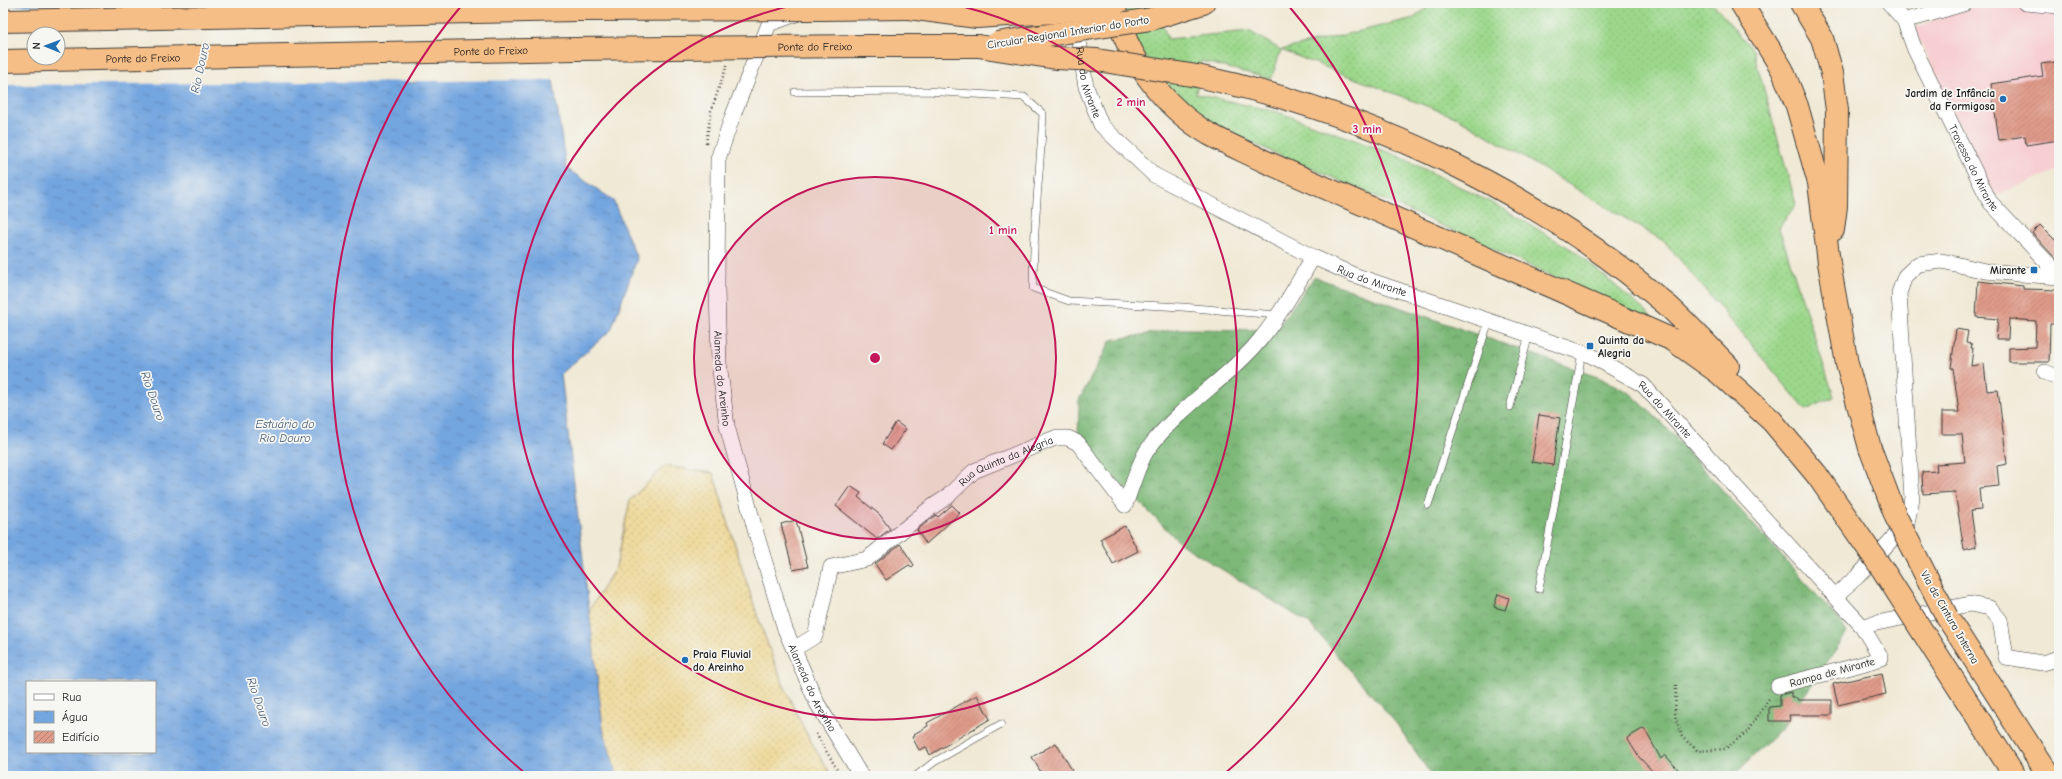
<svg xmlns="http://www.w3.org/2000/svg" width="2062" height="779" viewBox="0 0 2062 779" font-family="'Comic Neue',sans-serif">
  <defs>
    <pattern id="grass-dots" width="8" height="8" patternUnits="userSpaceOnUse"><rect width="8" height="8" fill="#9cd88c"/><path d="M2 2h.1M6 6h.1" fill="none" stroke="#86b978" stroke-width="1.8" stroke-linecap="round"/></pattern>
    <pattern id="forest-crowns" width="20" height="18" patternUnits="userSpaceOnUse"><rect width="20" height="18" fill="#7db878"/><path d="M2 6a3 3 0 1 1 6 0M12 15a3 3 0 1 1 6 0" fill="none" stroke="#669562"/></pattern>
    <pattern id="sand-dots" width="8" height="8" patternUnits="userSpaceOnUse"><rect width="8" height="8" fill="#eeda9e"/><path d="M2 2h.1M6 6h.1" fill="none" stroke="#ccba88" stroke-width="1.8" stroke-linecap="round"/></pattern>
    <pattern id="water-ripples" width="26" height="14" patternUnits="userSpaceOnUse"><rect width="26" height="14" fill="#73a5df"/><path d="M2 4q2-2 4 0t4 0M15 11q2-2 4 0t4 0" fill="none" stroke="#5e86b4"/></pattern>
    <pattern id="building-hatch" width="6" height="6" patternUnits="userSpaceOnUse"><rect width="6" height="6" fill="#e09b8a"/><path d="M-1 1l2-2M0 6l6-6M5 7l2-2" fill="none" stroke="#b57e70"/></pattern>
  </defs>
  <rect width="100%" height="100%" fill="#f6f6f2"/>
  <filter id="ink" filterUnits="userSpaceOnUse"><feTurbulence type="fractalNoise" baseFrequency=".025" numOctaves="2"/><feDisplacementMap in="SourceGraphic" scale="8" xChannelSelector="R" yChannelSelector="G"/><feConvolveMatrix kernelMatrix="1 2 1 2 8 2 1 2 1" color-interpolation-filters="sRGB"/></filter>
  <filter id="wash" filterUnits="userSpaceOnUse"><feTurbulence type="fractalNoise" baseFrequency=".012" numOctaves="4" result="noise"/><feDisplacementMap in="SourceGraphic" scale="16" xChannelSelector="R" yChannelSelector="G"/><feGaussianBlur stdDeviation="0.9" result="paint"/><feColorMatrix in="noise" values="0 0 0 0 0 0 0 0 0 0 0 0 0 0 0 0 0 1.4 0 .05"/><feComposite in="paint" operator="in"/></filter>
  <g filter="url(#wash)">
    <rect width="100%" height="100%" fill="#f0e9d5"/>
    <polygon fill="#f7cfd2" points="2004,6 2059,9 2059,170 1993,196 1914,28 1967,7"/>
    <polygon fill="url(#grass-dots)" stroke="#5c7a54" points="1124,3 1153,3 1168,39 1249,31 1281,50 1414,18 1433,3 1712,3 1753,50 1796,204 1779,228 1834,397 1806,410 1665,242 1458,118 1281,50 1271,79 1201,61 1196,94 1278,112 1396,155 1500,207 1576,252 1651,316 1643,317 1403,208 1227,132 1183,101 1169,89 1137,46"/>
    <polygon fill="url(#forest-crowns)" stroke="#4c6a4a" points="1314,277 1603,379 1630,393 1663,424 1841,622 1847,633 1782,728 1733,776 1432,776 1396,723 1310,624 1181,544 1078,441 1079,400 1111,340 1178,329 1276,330"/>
    <path fill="url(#sand-dots)" stroke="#857b5d" d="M665 466 713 473C745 574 772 686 832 776H617L603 728 589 610 616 567 630 500Z"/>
    <path fill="url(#water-ripples)" stroke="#48607e" fill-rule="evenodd" d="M3 3H565L552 73 566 168 613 200 637 259 611 330 561 374 603 728 617 776H3ZM147 4H155L161 9V76L156 82H148L142 77 141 10ZM422 9V76L417 82 409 83 402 77V10ZM34 34H58V58H34ZM27 682H155V752H27Z"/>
    <path fill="#f0e9d5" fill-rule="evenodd" d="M567 3 554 73 555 80 3 85V6L155 4ZM148 6H154L159 10V75L155 80H149L144 76 143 11ZM420 10V75L416 80 409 81 404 76V11ZM34 34H58V58H34Z"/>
    <g id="blocks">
      <g fill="url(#building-hatch)">
        <polygon points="2056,62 2057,71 2059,71 2059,140 2026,145 2025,136 1999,140 1991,84 2043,76 2041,64"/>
        <polygon points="2040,225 2059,244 2059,262 2032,233"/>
        <polygon points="1978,281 2023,286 2023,289 2059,290 2059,324 2050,324 2049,362 2009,362 2009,348 2035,347 2036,321 2009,319 2008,339 1996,339 1998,319 1976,317"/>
        <polygon points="1956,329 1968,331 1966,343 1972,344 1971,348 1973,348 1971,366 1984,364 1987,391 1998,390 2007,464 1997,466 1999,486 1979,488 1981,510 1971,511 1976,547 1964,550 1955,492 1923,494 1922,472 1937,471 1936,464 1965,462 1962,434 1942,434 1942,412 1959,412 1953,368 1951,368"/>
        <polygon points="1539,415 1560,418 1553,465 1532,462"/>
        <polygon points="896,422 906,429 891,450 882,444"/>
        <polygon points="850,486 861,493 858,497 880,515 890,529 877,539 836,506"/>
        <polygon points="952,505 960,513 926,544 917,530 936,515 938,517"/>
        <polygon points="796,520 808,567 793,570 781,524"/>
        <polygon points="1125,526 1138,551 1113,564 1100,539"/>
        <polygon points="900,544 914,565 912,567 909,565 886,580 875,564"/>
        <polygon points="1498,594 1509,598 1505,610 1494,607"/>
        <polygon points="1882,673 1886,694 1838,705 1833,684"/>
        <polygon points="1791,692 1791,698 1797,698 1797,700 1832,700 1832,715 1789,715 1790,721 1769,721 1769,707 1780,706 1780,695"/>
        <polygon points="977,695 990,719 930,755 926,747 919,750 912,737 915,736 914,734 928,726 927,723"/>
        <polygon points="1644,728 1661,759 1665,755 1684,776 1657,776 1638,756 1627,738"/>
        <polygon points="1056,743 1072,770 1062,776 1043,776 1032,757"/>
      </g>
    </g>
  </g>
  <g filter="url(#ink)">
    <use href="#blocks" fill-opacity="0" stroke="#3c3b38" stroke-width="1"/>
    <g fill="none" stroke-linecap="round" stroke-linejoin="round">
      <g stroke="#3c3b38" stroke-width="8">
        <g id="service">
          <path d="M795 92 926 91 1024 97 1043 114C1040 172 1033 230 1033 288L1069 301 1182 307 1278 315"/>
          <polyline points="1510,407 1529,334"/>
          <polyline points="1428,505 1489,321"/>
          <polyline points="1539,589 1582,353"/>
          <polyline points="916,776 934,762 1001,724"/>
        </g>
      </g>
      <g stroke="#3c3b38" stroke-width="16">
        <g id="minor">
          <path id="s1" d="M1889 3 1904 20 1915 50 1990 202 2059 275"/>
          <polyline points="2025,3 2059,6"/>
          <path id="s2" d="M799 13 769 24 733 115 718 159 717 288 719 363 727 426 756 533 785 629 817 703 861 776"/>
          <polyline points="1904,20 1919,17 1966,3"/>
          <path id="s3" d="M1076 22 1086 87 1101 125 1154 175 1313 257 1354 275 1592 356 1643 385 1862 626 1881 658C1847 670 1812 676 1778 686"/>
          <polyline points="2045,372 2059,378"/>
          <path d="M1125 505C1131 490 1139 461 1148 449 1177 409 1220 384 1253 348 1277 321 1295 288 1313 257"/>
          <polyline points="1835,596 1858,576 1907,523 1912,498 1899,293 1905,276 1918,264 1942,261 1985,271 2059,277"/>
          <polyline points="1862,626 1970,604 1990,608 2000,620 2006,657 2042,663 2059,658"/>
          <path id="s4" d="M794 649 815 636 831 567 867 559 929 509 947 497 974 471 1055 438H1068L1078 443 1125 505"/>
        </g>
      </g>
      <g stroke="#3c3b38" stroke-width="24">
        <g id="motorway">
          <polyline points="1741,3 1782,69 1797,106 1819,183 1829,263 1847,364 1870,448"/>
          <polyline points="1801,3 1822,38 1832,73 1837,110 1836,206 1833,230"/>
          <path d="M1114 6C1127 57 1163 107 1209 134 1227 144 1246 152 1264 161L1673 340 1719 373 1772 421 1817 475"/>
          <polyline points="821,9 909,8 927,3"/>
          <polyline points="1151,19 1203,3"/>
          <polyline points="3,21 576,10"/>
          <polyline points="865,46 978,46"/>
          <path id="s5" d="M3 61 576 49"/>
          <path d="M1197 76C1369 112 1533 190 1667 305 1688 324 1708 346 1728 366"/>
          <polyline points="1947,617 2049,776"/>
        </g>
      </g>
      <g stroke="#3c3b38" stroke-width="2.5" stroke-dasharray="1 3" stroke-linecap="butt">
        <polyline points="706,143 711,111 727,65"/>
        <polyline points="1676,685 1675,716 1682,737 1698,751 1725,749 1747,732 1770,697"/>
        <polyline points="816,734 837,769"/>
      </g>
      <use href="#service" stroke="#fff" stroke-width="7"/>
      <use href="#minor" stroke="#fff" stroke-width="15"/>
      <use href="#motorway" stroke="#f6be87" stroke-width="22"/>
      <g stroke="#3c3b38" stroke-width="24" stroke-linecap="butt">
        <g id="motorway-bridge">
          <polyline points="909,8 977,17 1054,12 1117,3"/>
          <polyline points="576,10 821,9"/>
          <polyline points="997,43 1151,19"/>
          <polyline points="978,46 1056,58 1097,60 1197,76"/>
          <path id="s6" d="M576 49 865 46"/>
          <polyline points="1870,448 1896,517 1947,617"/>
          <polyline points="1817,475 1883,570 2015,776"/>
        </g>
      </g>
      <use href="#motorway-bridge" stroke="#f6be87" stroke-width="22"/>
    </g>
  </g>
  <circle cx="875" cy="358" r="181" fill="#c2185b" fill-opacity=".12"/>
  <g fill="none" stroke="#c2185b" stroke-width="2">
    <circle cx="875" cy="358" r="181"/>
    <path d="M947 3A362 362 0 1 1 803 3"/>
    <path d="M526 774A543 543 0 0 1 462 5M1288 5A543 543 0 0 1 1224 774"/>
  </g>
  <g fill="#1f6fb2" stroke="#f6f6f2" stroke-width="1.5">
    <circle cx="2003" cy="99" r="4"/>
    <rect x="2030" y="266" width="8" height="8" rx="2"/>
    <rect x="1586" y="342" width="8" height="8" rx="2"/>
    <circle cx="685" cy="660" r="4"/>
  </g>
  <g text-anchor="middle" stroke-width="3.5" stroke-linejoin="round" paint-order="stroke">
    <g font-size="11" fill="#1c1c1c" stroke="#f6f6f2">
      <text transform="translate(1068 32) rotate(-9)" y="4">Circular Regional Interior do Porto</text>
      <text dy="4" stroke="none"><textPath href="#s6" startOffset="239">Ponte do Freixo</textPath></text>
      <text dy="4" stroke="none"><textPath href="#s5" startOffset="488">Ponte do Freixo</textPath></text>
      <text dy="4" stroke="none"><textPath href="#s5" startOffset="140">Ponte do Freixo</textPath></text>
      <text dy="4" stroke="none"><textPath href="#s3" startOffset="62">Rua do Mirante</textPath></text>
      <text dy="4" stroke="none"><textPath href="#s1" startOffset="186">Travessa do Mirante</textPath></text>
      <text dy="4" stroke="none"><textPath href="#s3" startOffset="422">Rua do Mirante</textPath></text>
      <text dy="4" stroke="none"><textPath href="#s2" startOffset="396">Alameda do Areinho</textPath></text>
      <text dy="4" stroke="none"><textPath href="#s3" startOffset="746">Rua do Mirante</textPath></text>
      <text dy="4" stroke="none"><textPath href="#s4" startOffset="304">Rua Quinta da Alegria</textPath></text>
      <text transform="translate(1950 617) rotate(60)" y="4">Via de Cintura Interna</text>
      <text transform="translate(1832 672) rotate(-15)" y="4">Rampa de Mirante</text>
      <text dy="4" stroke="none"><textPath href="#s2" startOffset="720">Alameda do Areinho</textPath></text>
    </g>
    <g font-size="11" font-weight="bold" fill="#1c1c1c" stroke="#f6f6f2" text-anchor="end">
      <text x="1995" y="97">Jardim de Infância<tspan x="1995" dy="13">da Formigosa</tspan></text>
      <text x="2026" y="274">Mirante</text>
      <text x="1598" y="344" text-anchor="start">Quinta da<tspan x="1598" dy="13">Alegria</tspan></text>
      <text x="693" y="658" text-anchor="start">Praia Fluvial<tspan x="693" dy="13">do Areinho</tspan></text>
    </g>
    <g font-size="12" font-style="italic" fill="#435a74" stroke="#f6f6f2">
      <text transform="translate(200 68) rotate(-78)" y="4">Rio Douro</text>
      <text transform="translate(153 396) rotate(71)" y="4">Rio Douro</text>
      <text x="285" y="428">Estuário do<tspan x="285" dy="14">Rio Douro</tspan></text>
      <text transform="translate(259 702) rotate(71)" y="4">Rio Douro</text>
    </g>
  </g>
  <circle cx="875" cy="358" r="6" fill="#c2185b" stroke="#f6f6f2" stroke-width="2"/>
  <g font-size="12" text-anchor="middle" font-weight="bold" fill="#c2185b" stroke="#f6f6f2" stroke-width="3.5" stroke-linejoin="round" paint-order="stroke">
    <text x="1131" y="106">2 min</text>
    <text x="1367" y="133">3 min</text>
    <text x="1003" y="234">1 min</text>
  </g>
  <rect width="2062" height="779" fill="none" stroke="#f6f6f2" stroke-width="16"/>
  <rect x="26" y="681" width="130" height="72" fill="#f6f6f2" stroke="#9f9f9c"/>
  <rect x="34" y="694" width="20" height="6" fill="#ffffff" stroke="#9f9f9c"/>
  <text x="62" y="701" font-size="12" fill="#1c1c1c">Rua</text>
  <rect x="34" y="711" width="20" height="12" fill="url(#water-ripples)" stroke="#9f9f9c"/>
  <text x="62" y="721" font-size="12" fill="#1c1c1c">Água</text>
  <rect x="34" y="731" width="20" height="12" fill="url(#building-hatch)" stroke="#9f9f9c"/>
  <text x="62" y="741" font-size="12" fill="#1c1c1c">Edifício</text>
  <g transform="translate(46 46) rotate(271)"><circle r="19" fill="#f6f6f2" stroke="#9f9f9c"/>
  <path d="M0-3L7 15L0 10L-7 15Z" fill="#1f6fb2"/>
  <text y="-6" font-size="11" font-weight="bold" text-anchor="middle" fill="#1c1c1c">N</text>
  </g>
</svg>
